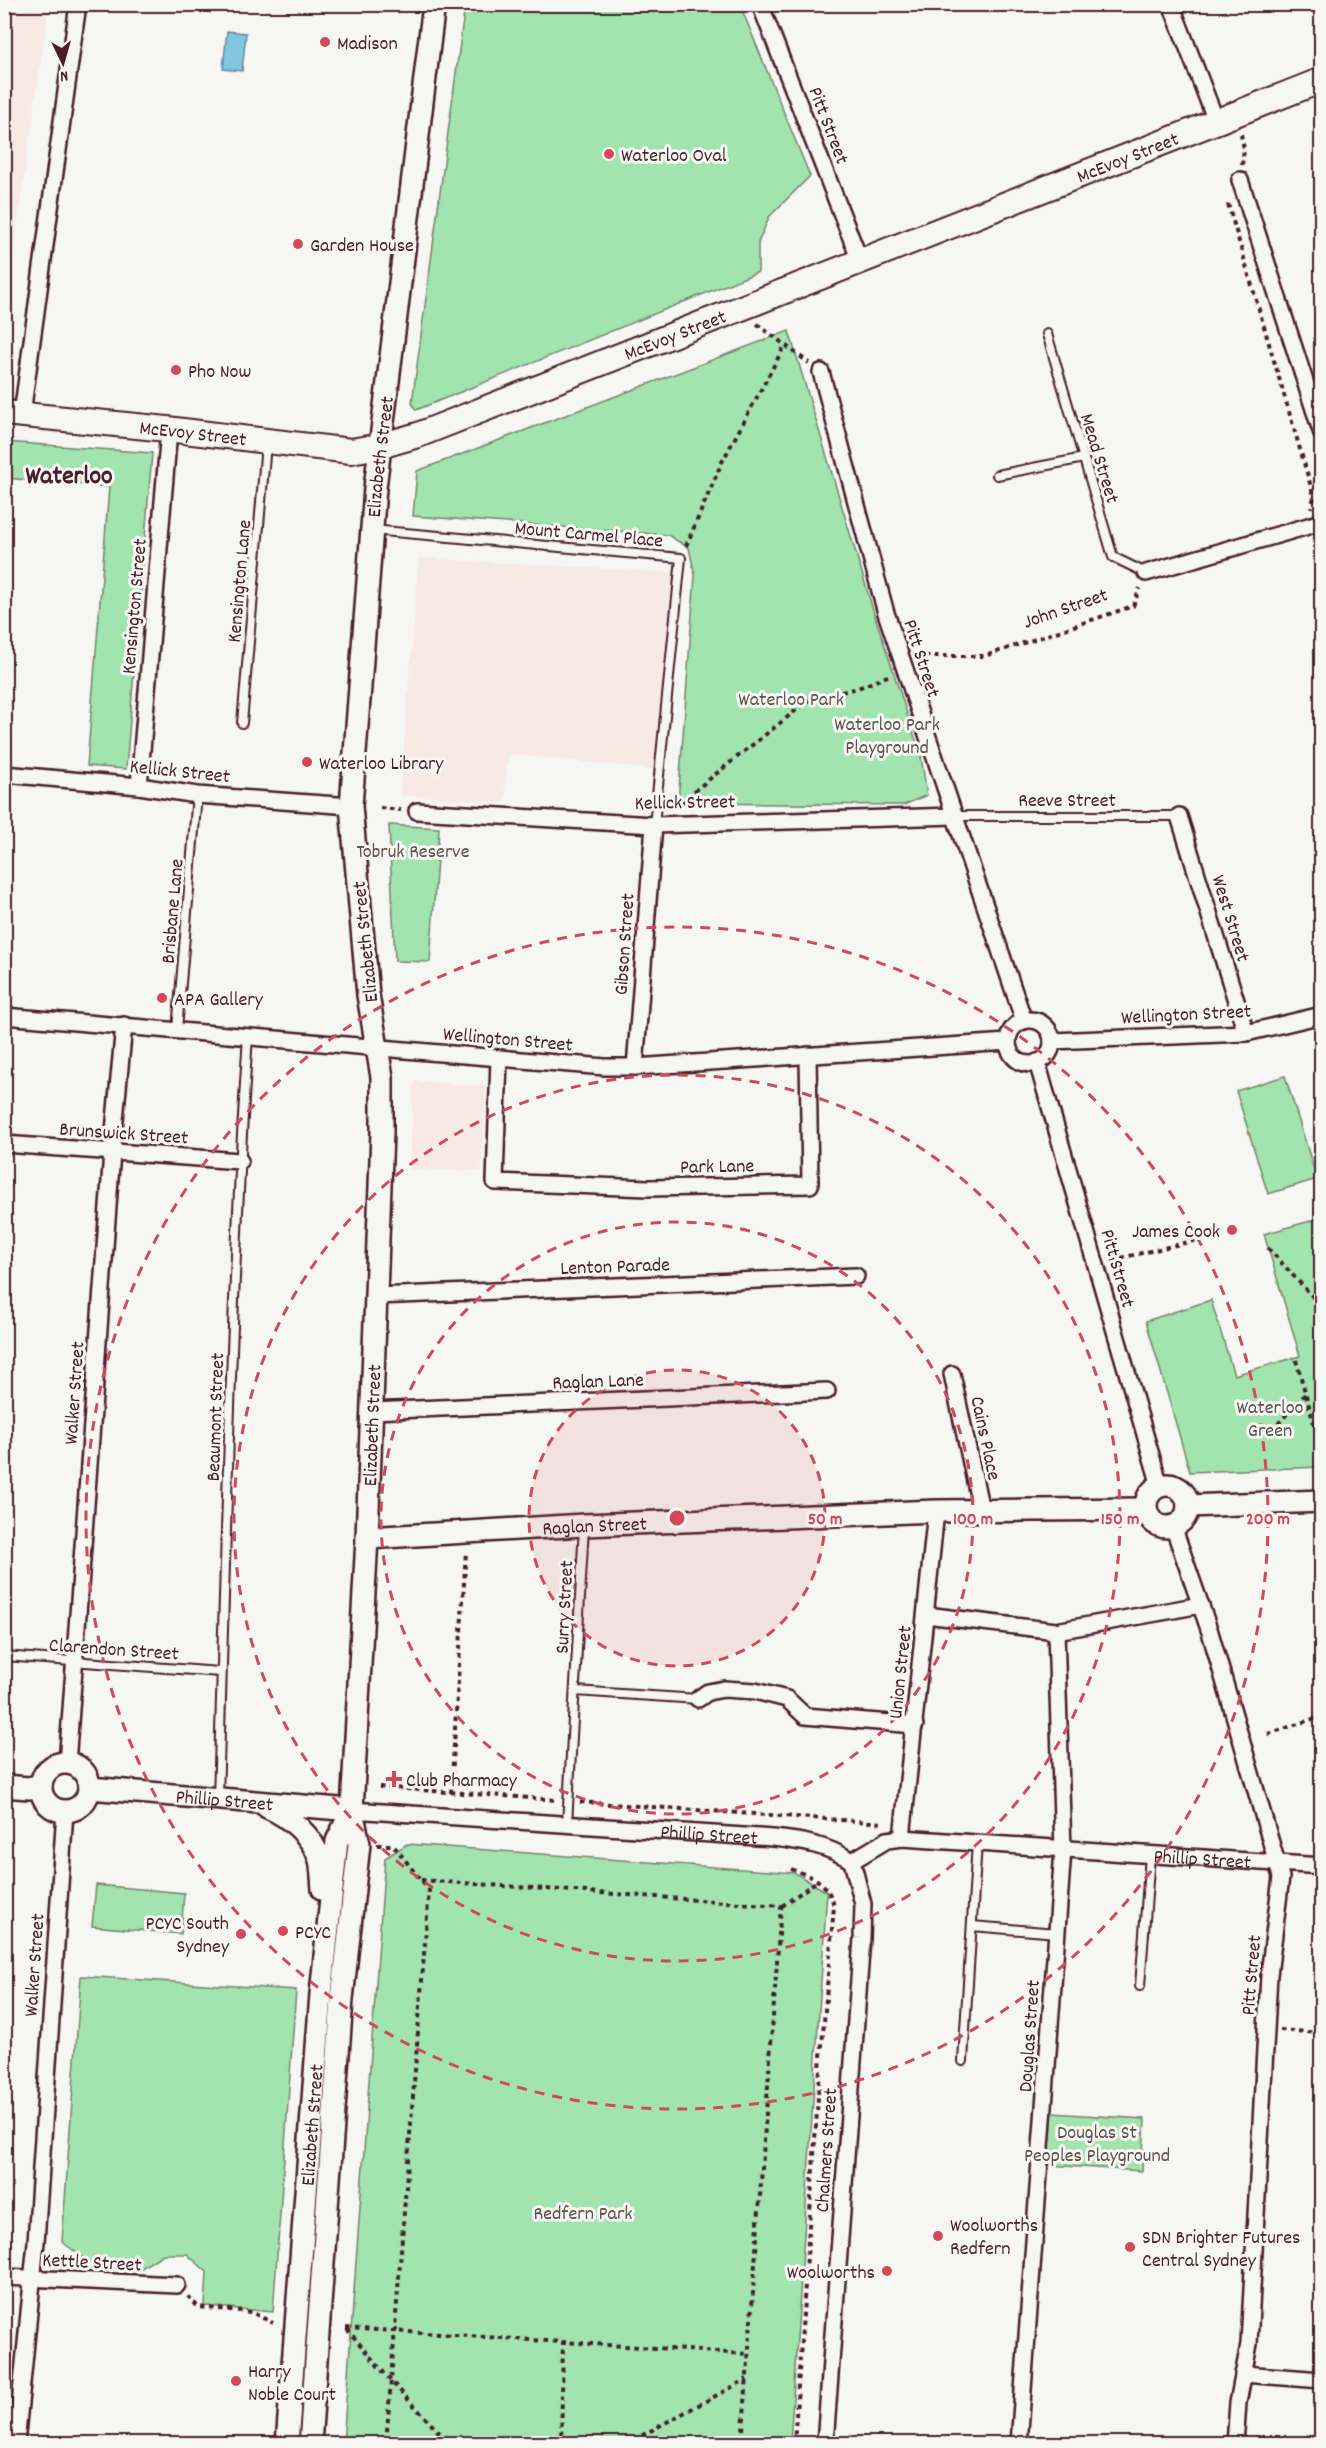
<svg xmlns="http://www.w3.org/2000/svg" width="1326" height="2448" viewBox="0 0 1326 2448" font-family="Dekko,sans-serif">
  <rect width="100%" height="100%" fill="#f6f6f2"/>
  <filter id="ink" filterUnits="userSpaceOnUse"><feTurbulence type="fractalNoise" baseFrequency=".0167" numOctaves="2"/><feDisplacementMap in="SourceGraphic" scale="12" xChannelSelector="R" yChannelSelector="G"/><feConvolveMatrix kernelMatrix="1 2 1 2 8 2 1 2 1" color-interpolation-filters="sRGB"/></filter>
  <g filter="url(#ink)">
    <g fill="#f7e9e4">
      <polygon points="4,5 49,5 10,273 4,272"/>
      <polygon points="419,558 673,573 660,770 508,754 504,803 400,795"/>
      <polygon points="416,1081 486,1086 481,1171 410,1169 413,1085"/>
    </g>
    <g fill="#a1e4af" stroke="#76826d" stroke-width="1.5">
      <polygon points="465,5 740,5 810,176 769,217 758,243 758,272 416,410 412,403"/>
      <polygon points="789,331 874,613 921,756 927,795 904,805 678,803 695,575 689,548 668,535 413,516 417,471"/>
      <polygon points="5,442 152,453 126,769 87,766 109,487 5,478"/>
      <polygon points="389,825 439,828 430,962 395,961"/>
      <polygon points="1285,1076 1317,1179 1268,1194 1236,1091"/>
      <polygon points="1321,1218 1321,1467 1190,1472 1146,1321 1211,1300 1234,1375 1300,1356 1264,1234"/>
      <polygon points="407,1844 795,1873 827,1892 790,2443 343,2444 385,1858"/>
      <polygon points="96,1885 184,1893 181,1934 92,1926"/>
      <polygon points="81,1976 296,1990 273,2312 205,2306 207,2272 187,2254 163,2254 140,2269 95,2266 62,2242"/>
      <polygon points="1052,2113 1145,2119 1142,2171 1049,2165"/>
    </g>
    <polygon fill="#81c7e2" stroke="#6b8499" stroke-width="1.5" points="227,31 246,33 242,71 223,69"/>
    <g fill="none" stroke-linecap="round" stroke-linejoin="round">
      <g stroke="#4a1f2b" stroke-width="12">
        <g id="lane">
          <polyline points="1047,334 1113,557 1146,573"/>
          <polyline points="997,475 1084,458"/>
          <polyline points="372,530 681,558 654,825"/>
          <polyline points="242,723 266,444"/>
          <polyline points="955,816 1179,816"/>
          <polyline points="177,1030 197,795"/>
          <polyline points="4,1656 220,1672"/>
          <polyline points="575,1691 698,1699"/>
          <path d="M218 1798C226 1544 231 1290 248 1036"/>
          <polyline points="567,1824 584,1527"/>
          <polyline points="972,1926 1057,1933"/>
          <polyline points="1140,1986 1150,1855"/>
          <polyline points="963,2061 977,1843"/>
        </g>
      </g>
      <g stroke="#4a1f2b" stroke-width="20">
        <g id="street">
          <polyline points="760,4 860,261"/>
          <polyline points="1171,4 1216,121"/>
          <polyline points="1240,180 1322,434"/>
          <polyline points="821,372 886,613 1024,1021"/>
          <polyline points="22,414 78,4"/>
          <polyline points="1146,573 1322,522"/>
          <polyline points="4,774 139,786 197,795 351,806"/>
          <polyline points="139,786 169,430"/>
          <polyline points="417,811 654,825 955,816"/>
          <polyline points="1179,816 1246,1033"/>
          <polyline points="4,1016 605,1067 635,1067 1008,1042"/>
          <circle cx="1030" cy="1042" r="22"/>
          <polyline points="1052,1041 1246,1033 1322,1015"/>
          <polyline points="499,1058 495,1182 648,1188 810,1185 808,1055"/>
          <polyline points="1037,1062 1160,1486"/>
          <polyline points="635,1067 654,825"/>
          <polyline points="4,1144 240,1161"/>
          <polyline points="376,1296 856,1276"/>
          <polyline points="952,1374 981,1510"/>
          <polyline points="372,1411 827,1391"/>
          <polyline points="1173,1526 1210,1632 1281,1877 1269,1975 1249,2344 1238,2403 1235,2444"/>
          <polyline points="926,1615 1056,1631 1201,1605"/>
          <polyline points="698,1699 708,1692 724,1689 755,1691 787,1699 805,1716 915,1725"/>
          <polyline points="67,1764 112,1152 124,1025"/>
          <path id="s1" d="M352 1810 773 1838C802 1841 827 1845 852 1861"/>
          <polyline points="902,1838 936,1511"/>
          <path id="s2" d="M852 1861 887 1840 902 1838 1322 1866"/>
          <polyline points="4,2277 177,2285"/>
          <polyline points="1243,2374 1322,2380"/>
          <polyline points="16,2444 36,2242 65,1811"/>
          <polyline points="825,2444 862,1938 863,1904 852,1861"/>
          <polyline points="1019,2444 1063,1850 1056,1631"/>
        </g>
      </g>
      <g stroke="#4a1f2b" stroke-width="26">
        <g id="secondary">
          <circle cx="1167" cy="1506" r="21"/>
          <polyline points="1188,1506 1322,1501"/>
          <path id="s3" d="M367 1538 584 1525 936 1511 1146 1509"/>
          <circle cx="65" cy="1787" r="24"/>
          <polyline points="4,1786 29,1788 41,1785"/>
          <path id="s4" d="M89 1788 352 1810"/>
          <path d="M267 1807C289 1816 313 1836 320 1860 322 1869 322 1880 323 1889"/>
          <path id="s5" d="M287 2444 321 1994 337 1841 352 1810"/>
          <path id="s6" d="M310 2444 342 1999 359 1844 352 1810 367 1538 382 1132V1077L368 995 351 806 375 488 434 4"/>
        </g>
      </g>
      <g stroke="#4a1f2b" stroke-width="28">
        <g id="primary">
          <path id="s7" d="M4 413 167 429 351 451 380 446 418 435 1322 80"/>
        </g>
      </g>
      <g stroke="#4a1f2b" stroke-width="4" stroke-dasharray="4.5 4.5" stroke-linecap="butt">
        <polyline points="1241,134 1244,149 1242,165"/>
        <polyline points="1228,204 1314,497 1311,508"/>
        <polyline points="757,324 809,363"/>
        <polyline points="686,546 722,462 785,345"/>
        <polyline points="916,656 985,656 1133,606 1140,588"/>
        <polyline points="380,808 401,810"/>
        <polyline points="673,808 809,700 858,688 890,675"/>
        <polyline points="1268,1248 1322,1307"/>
        <polyline points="1112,1260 1210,1237"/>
        <polyline points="1296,1360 1318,1438 1318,1474"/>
        <polyline points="1278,1424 1305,1394"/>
        <polyline points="1268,1734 1322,1716"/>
        <polyline points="379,1787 558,1800"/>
        <polyline points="451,1793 466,1551"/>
        <polyline points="580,1802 884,1823"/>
        <polyline points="377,1845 393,1845 429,1890 386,2444"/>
        <path d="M791 1869C814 1878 827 1880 834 1906L820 2068 794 2444"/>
        <polyline points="421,1880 781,1906 742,2444"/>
        <polyline points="782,1906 817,1881"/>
        <polyline points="1280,2030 1322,2033"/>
        <polyline points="188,2296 198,2307 251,2312 273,2323"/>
        <polyline points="346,2328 748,2354"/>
        <polyline points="347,2329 390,2380 450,2444"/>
        <polyline points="561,2444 563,2342"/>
        <polyline points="626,2444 747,2379"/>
      </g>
      <use href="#lane" stroke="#f6f6f2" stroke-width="8"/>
      <use href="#street" stroke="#f6f6f2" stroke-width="15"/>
      <use href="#secondary" stroke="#f6f6f2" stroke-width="21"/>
      <use href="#primary" stroke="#f6f6f2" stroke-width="24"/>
    </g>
  </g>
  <circle cx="677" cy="1518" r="148" fill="#d1495b" fill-opacity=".12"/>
  <g fill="none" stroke="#d1495b" stroke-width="3" stroke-dasharray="10 8">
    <circle cx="677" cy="1518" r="148"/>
    <circle cx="677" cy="1518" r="296"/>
    <circle cx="677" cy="1518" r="443"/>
    <circle cx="677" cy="1518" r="591"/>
  </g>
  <g fill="#d1495b" stroke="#f6f6f2" stroke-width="2">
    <circle cx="325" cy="42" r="6"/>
    <circle cx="609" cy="154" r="6"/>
    <circle cx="298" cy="244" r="6"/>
    <circle cx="176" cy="370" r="6"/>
    <circle cx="307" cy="762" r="6"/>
    <circle cx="162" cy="998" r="6"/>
    <circle cx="1232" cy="1230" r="6"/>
    <path d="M391 1770h6v6h6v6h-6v6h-6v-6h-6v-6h6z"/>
    <circle cx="283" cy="1931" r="6"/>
    <circle cx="241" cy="1934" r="6"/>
    <circle cx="938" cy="2236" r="6"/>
    <circle cx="1130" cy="2247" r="6"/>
    <circle cx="887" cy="2271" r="6"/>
    <circle cx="236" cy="2381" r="6"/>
  </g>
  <g text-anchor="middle" stroke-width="6" stroke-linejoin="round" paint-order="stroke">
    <g font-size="20" fill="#4a1f2b" stroke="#f6f6f2" text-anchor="start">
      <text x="337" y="49">Madison</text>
      <text x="621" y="161">Waterloo Oval</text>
      <text x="310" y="251">Garden House</text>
      <text x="188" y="377">Pho Now</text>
      <text x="319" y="769">Waterloo Library</text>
      <text x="174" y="1005">APA Gallery</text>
      <text x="1220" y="1237" text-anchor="end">James Cook</text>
      <text x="406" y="1786">Club Pharmacy</text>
      <text x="229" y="1929" text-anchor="end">PCYC South<tspan x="229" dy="23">Sydney</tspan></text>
      <text x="295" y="1938">PCYC</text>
      <text x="950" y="2231">Woolworths<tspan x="950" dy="23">Redfern</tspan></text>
      <text x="1142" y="2243">SDN Brighter Futures<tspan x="1142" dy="23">Central Sydney</tspan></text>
      <text x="875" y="2278" text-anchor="end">Woolworths</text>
      <text x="248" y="2377">Harry<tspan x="248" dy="23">Noble Court</tspan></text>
    </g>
    <g font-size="20" fill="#4a1f2b" stroke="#f6f6f2">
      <text transform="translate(830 125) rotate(69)" y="7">Pitt Street</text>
      <text dy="7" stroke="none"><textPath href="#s7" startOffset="1180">McEvoy Street</textPath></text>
      <text dy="7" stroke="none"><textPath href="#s7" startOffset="694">McEvoy Street</textPath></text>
      <text dy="7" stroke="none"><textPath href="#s7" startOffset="190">McEvoy Street</textPath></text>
      <text dy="7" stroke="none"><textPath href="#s6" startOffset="1994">Elizabeth Street</textPath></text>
      <text transform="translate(1101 458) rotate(73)" y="7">Mead Street</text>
      <text transform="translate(589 533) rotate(5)" y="7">Mount Carmel Place</text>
      <text transform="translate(238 581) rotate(-85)" y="7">Kensington Lane</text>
      <text transform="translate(133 606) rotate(-85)" y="7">Kensington Street</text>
      <text transform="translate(1065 607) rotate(-19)" y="7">John Street</text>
      <text transform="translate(923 658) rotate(72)" y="7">Pitt Street</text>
      <text transform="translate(180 770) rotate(6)" y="7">Kellick Street</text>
      <text x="1067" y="806">Reeve Street</text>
      <text transform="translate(685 801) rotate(-1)" y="7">Kellick Street</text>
      <text transform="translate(171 911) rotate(-85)" y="7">Brisbane Lane</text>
      <text transform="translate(1232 918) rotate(73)" y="7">West Street</text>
      <text transform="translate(364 942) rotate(-96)" y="7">Elizabeth Street</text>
      <text transform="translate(623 944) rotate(-86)" y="7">Gibson Street</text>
      <text transform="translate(1186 1013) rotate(-3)" y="7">Wellington Street</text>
      <text transform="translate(508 1038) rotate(5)" y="7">Wellington Street</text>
      <text transform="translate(124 1132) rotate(4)" y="7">Brunswick Street</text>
      <text transform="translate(717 1165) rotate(-1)" y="7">Park Lane</text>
      <text transform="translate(615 1265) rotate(-2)" y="7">Lenton Parade</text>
      <text transform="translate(1119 1268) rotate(74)" y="7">Pitt Street</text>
      <text transform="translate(598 1380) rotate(-2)" y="7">Raglan Lane</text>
      <text transform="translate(73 1393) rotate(-86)" y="7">Walker Street</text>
      <text transform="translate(214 1417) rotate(-88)" y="7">Beaumont Street</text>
      <text dy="7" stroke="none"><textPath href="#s6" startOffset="1022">Elizabeth Street</textPath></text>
      <text transform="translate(987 1438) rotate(78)" y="7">Cains Place</text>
      <text dy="7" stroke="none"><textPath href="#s3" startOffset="228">Raglan Street</textPath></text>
      <text transform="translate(563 1607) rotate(-87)" y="7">Surry Street</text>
      <text transform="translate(114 1648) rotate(4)" y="7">Clarendon Street</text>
      <text transform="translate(899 1672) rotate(-84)" y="7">Union Street</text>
      <text dy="7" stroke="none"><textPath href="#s4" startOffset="136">Phillip Street</textPath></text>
      <text dy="7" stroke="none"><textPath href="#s1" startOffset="358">Phillip Street</textPath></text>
      <text dy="7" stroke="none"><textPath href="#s2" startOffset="357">Phillip Street</textPath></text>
      <text transform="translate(33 1965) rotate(-86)" y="7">Walker Street</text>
      <text transform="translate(1250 1975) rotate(-85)" y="7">Pitt Street</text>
      <text transform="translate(1028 2036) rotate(-86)" y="7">Douglas Street</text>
      <text dy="7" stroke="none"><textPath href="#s5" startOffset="320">Elizabeth Street</textPath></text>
      <text transform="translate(825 2150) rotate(-86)" y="7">Chalmers Street</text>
      <text transform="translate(92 2261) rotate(3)" y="7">Kettle Street</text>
    </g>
    <g font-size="20" fill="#60504c" stroke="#f6f6f2">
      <text x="791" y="705">Waterloo Park</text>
      <text x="887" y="730">Waterloo Park<tspan x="887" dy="23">Playground</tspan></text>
      <text x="413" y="857">Tobruk Reserve</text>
      <text x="1270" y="1413">Waterloo<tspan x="1270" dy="23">Green</tspan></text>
      <text x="1097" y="2138">Douglas St<tspan x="1097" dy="23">Peoples Playground</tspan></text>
      <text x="583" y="2219">Redfern Park</text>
    </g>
    <g font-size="26" font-weight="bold" fill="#4a1f2b" stroke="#f6f6f2">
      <text x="69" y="483">Waterloo</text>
    </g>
  </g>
  <circle cx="677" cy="1518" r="9" fill="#d1495b" stroke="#f6f6f2" stroke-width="3"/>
  <g font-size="18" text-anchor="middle" font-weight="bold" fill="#d1495b" stroke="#f6f6f2" stroke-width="6" stroke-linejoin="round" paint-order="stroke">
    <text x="825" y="1524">50 m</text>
    <text x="973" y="1524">100 m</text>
    <text x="1120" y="1524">150 m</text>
    <text x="1268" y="1524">200 m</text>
  </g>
  <rect width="1326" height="2448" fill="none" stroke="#f6f6f2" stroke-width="24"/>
  <rect x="12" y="12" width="1302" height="2424" fill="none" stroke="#4a1f2b" stroke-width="2" filter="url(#ink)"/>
  <g transform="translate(63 63) rotate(175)" stroke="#f6f6f2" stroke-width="4.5" paint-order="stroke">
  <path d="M0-4.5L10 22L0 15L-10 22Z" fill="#4a1f2b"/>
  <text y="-9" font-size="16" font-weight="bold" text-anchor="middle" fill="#4a1f2b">N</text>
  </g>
</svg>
